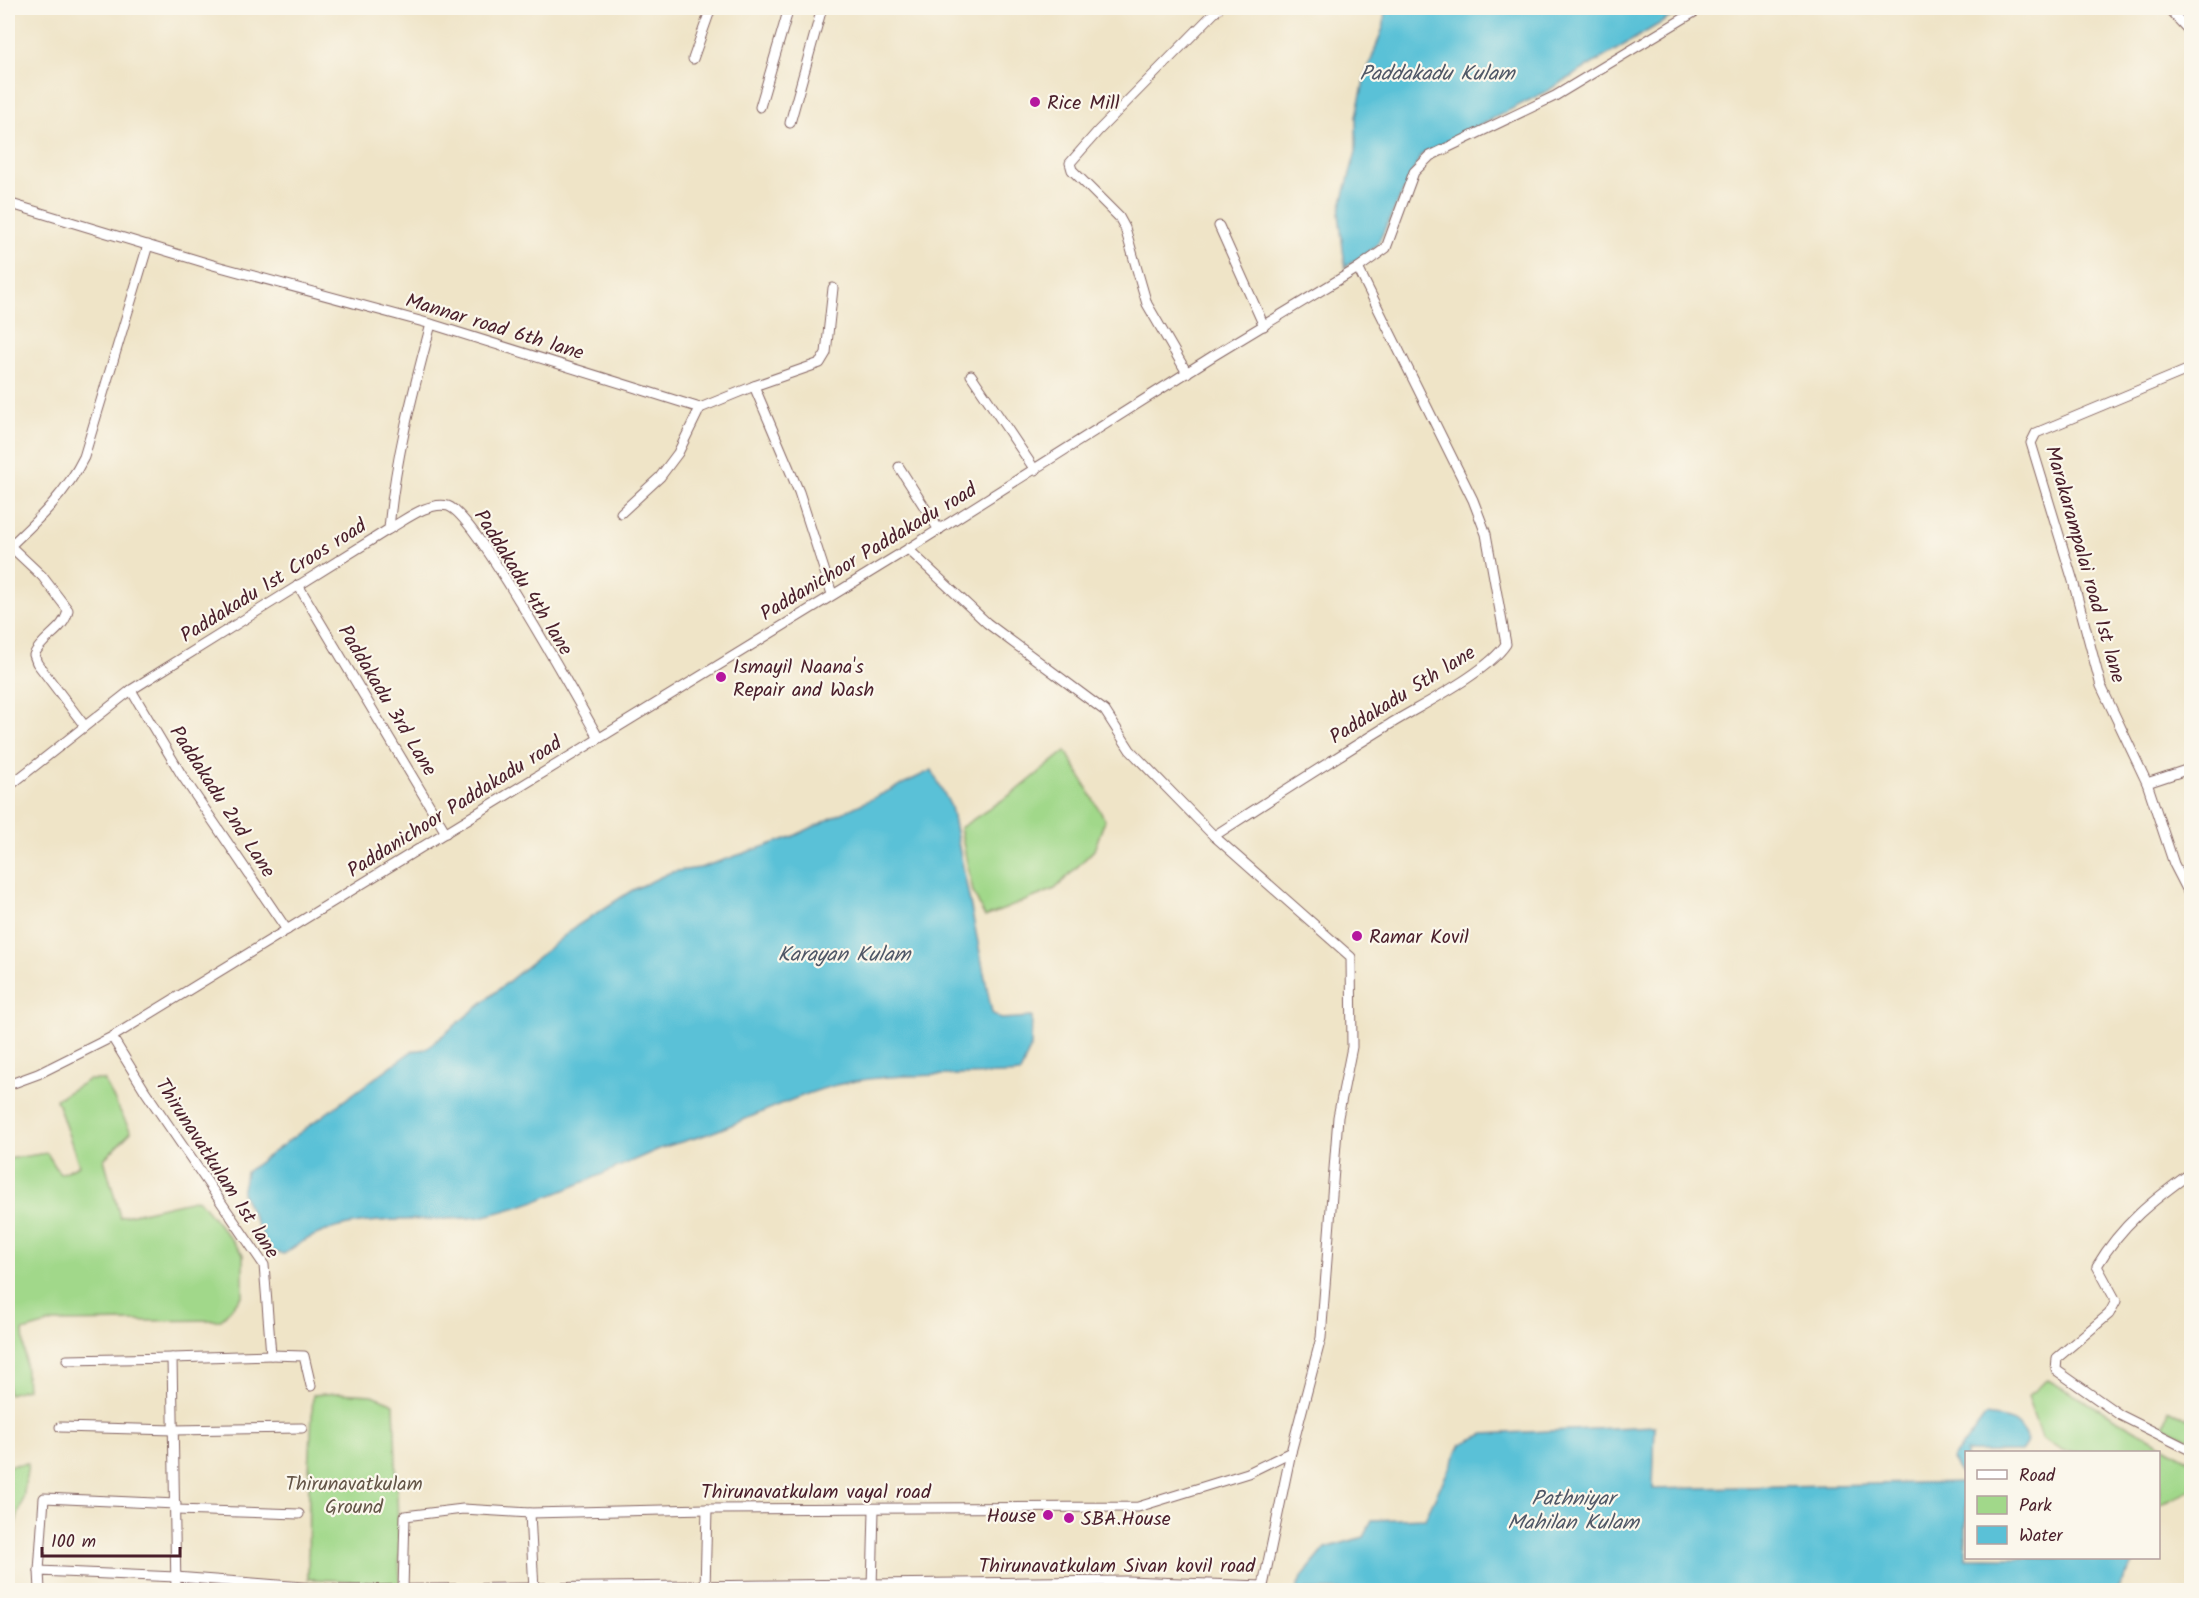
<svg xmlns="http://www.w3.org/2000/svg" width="2199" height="1598" viewBox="0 0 2199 1598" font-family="Kalam,sans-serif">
  <rect width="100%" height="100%" fill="#fbf7ec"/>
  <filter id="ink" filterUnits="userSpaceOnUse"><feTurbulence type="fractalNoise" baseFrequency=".0167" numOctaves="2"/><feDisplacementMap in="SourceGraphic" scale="12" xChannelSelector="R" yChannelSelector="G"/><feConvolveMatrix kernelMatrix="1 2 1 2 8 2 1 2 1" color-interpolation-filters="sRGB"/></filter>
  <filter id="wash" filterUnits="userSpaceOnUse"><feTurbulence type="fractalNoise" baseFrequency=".008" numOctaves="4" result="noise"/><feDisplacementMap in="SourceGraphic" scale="24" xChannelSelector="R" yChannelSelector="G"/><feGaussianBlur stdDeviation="1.35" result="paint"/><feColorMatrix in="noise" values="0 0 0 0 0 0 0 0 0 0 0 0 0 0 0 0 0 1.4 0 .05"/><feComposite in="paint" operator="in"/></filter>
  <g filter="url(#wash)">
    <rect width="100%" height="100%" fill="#efe4c7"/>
    <g fill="#a1d88a" stroke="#767c5a" stroke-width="1.5">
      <polygon points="1066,751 1105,820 1094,850 1055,889 985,917 973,892 960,828 1019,789"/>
      <polygon points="88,1080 104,1080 131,1132 104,1159 120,1217 198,1199 243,1254 243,1295 221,1320 54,1322 23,1331 27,1389 8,1394 8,1159 47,1153 60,1174 79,1165 56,1099"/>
      <polygon points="2048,1380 2191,1461 2191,1490 2159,1505 2158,1452 2065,1452 2041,1438 2027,1396"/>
      <polygon points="337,1393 373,1395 394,1404 400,1583 308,1579 309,1471 313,1395"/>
      <polygon points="2169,1409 2187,1419 2191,1413 2191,1441 2164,1426"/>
      <polygon points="28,1463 23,1500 8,1546 8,1466"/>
    </g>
    <g fill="#5ac1d7" stroke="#527081" stroke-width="1.5">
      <polygon points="1385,8 1686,8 1547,91 1421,155 1376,247 1345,267 1339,213 1356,152 1356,116 1365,77 1384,25"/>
      <path d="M932 770 951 807 992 1013 1001 1019 1032 1017 1031 1046 1020 1073C955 1078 886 1069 822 1089 783 1101 747 1120 708 1134 691 1140 673 1143 657 1150 599 1175 545 1202 484 1216 471 1219 456 1218 443 1219 384 1221 333 1216 284 1254L270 1251 242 1193 246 1172 412 1051 426 1049 575 927 631 891 671 872 700 868 792 837Z"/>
      <path d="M1985 1416C2010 1420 2018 1417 2028 1442L2022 1452H1966V1476H1962L1952 1460Z"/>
      <polygon points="1655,1426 1653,1489 1966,1482 1966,1558 2137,1558 2116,1590 1296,1590 1301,1578 1326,1548 1363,1537 1372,1520 1425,1518 1461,1444 1484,1434"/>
    </g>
  </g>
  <g filter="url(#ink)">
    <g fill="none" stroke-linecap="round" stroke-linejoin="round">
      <g stroke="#846462" stroke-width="11">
        <g id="minor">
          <polyline points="2168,8 2192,34"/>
          <polyline points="693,59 711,8"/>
          <polyline points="760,107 789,8"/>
          <polyline points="790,123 822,8"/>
          <polyline points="8,203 213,265 431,324 700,408 754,386 799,492 832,594"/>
          <polyline points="1219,226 1264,326"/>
          <polyline points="2192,368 2036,433 2031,443 2073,581 2101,686 2147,783 2192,768"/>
          <polyline points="1187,373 1147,304 1125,228 1119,217 1072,170 1070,163 1098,131 1219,8"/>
          <polyline points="971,375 1035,470"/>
          <polyline points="754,386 820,363 826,353 833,288"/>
          <polyline points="899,467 939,530"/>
          <polyline points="621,513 660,477 678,453 700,408"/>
          <path d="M389 529C405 520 429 501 448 506 475 514 578 702 598 737"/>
          <path d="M8 544 42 576 68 610C65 630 42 637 34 655L37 663 84 725"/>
          <path d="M10 546C38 520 67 492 84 457L148 245"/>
          <polyline points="298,585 446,833"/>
          <polyline points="131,690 181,774 287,930"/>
          <polyline points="2147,783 2174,864 2192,899"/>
          <path d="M8 787 131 690 389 529C395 459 413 392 431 324"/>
          <path d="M1214 836C1271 799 1329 762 1387 726 1419 706 1486 674 1506 644L1486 534 1473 500 1358 268"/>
          <polyline points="112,1037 145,1091 264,1265 271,1355 172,1358 176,1590"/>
          <polyline points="8,1085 38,1074 112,1037 908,549 1213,356 1358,268 1386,248 1414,172 1430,156 1555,96 1701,8"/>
          <path d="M2192 1172C2153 1200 2122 1224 2097 1266L2116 1301 2109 1314 2057 1358 2056 1370 2120 1415 2192 1451"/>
          <polyline points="271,1355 304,1356 311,1386"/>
          <polyline points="67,1360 172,1358"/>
          <polyline points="60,1427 174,1430 302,1428"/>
          <polyline points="176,1510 299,1514"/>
          <polyline points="530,1513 534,1590"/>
          <polyline points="39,1571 44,1498 176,1504"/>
          <polyline points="872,1588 874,1510"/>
          <polyline points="40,1590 39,1571 176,1577 341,1590 1127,1581 1263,1586 1291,1452 1321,1338 1338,1117 1352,1047 1351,957 1214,836 1130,750 1105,711 987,623 908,549"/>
          <polyline points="403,1590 405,1516 463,1509 530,1513 707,1509 1138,1507 1248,1473 1291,1452"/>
          <polyline points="705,1590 707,1509"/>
        </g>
      </g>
      <use href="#minor" stroke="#fff" stroke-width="9"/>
    </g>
  </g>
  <g fill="#b5179e" stroke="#fbf7ec" stroke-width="2">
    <circle cx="1035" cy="102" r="6"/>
    <circle cx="721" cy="677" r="6"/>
    <circle cx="1357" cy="936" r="6"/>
    <circle cx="1048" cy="1515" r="6"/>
    <circle cx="1069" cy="1518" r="6"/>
  </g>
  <g text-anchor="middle" stroke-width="4.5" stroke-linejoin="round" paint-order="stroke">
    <g font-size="20" fill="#4a1f2b" stroke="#fbf7ec" text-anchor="start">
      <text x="1047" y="109">Rice Mill</text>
      <text x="733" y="673">Ismayil Naana's<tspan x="733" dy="23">Repair and Wash</tspan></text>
      <text x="1369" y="943">Ramar Kovil</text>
      <text x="1036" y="1522" text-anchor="end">House</text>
      <text x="1081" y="1525">SBA.House</text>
    </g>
    <g font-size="20" fill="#4a1f2b" stroke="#fbf7ec">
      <text transform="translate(495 326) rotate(17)" y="7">Mannar road 6th lane</text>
      <text transform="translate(868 551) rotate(-31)" y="7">Paddanichoor Paddakadu road</text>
      <text transform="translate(2086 564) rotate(74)" y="7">Marakarampalai road 1st lane</text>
      <text transform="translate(273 580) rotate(-32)" y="7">Paddakadu 1st Croos road</text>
      <text transform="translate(524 582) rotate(58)" y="7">Paddakadu 4th lane</text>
      <text transform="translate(1402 694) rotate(-32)" y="7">Paddakadu 5th lane</text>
      <text transform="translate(388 700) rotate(59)" y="7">Paddakadu 3rd Lane</text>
      <text transform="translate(223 801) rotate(57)" y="7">Paddakadu 2nd Lane</text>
      <text transform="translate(454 806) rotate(-32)" y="7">Paddanichoor Paddakadu road</text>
      <text transform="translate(218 1168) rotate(57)" y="7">Thirunavatkulam 1st lane</text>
      <text x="816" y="1498">Thirunavatkulam vayal road</text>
      <text x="1117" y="1572">Thirunavatkulam Sivan kovil road</text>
    </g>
    <g font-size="20" fill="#645648" stroke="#fbf7ec">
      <text x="354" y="1490">Thirunavatkulam<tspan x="354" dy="23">Ground</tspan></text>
    </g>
    <g font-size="21" font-style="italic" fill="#505867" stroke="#fbf7ec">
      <text x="1437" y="80">Paddakadu Kulam</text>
      <text x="844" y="961">Karayan Kulam</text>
      <text x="1573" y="1505">Pathniyar<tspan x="1573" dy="24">Mahilan Kulam</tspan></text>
    </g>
  </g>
  <rect width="2199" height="1598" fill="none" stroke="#fbf7ec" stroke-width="30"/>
  <rect x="1965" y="1451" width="195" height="108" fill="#fbf7ec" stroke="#b4a19f" stroke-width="1.5"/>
  <rect x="1977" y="1470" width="30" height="9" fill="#ffffff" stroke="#b4a19f" stroke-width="1.5"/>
  <text x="2019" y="1481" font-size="18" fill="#4a1f2b">Road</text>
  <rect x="1977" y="1496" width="30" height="18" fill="#a1d88a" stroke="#b4a19f" stroke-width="1.5"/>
  <text x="2019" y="1511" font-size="18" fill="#4a1f2b">Park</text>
  <rect x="1977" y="1526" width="30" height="18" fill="#5ac1d7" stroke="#b4a19f" stroke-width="1.5"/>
  <text x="2019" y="1541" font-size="18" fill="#4a1f2b">Water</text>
  <path d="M42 1547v9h138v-9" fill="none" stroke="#4a1f2b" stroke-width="3"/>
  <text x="51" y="1547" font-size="18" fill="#4a1f2b" stroke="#fbf7ec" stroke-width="4.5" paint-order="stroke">100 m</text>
</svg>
